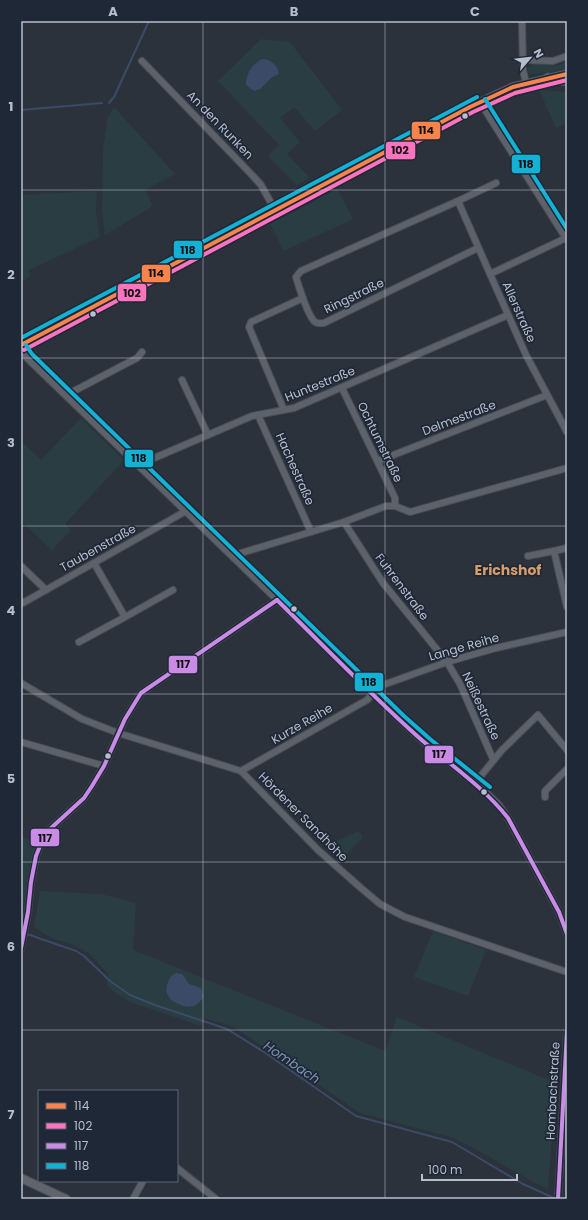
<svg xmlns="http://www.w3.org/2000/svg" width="588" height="1220" viewBox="0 0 588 1220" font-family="Poppins,sans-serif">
  <rect width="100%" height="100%" fill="#2c323c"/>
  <g fill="#293d42">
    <polygon points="261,39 290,42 342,110 315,131 294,107 280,118 300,142 287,154 310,178 297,185 268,156 279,145 218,81"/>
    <polygon points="567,61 567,69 537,74 527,73 528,67 534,64 558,65"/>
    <polygon points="539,90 567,92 567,123 556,128"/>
    <polygon points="114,107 175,174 145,190 153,206 105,235 102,212 103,149 108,117"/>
    <polygon points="337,189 353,219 284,251 270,224"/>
    <polygon points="97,191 96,212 100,237 29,270 30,277 21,282 21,195"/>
    <polygon points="81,418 124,460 65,524 71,530 52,550 21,521 21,441 41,460"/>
    <polygon points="358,831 363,837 341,860 327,846"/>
    <polygon points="21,837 38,843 30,862 21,921"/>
    <path d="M40 891 101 894 136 903 133 950 385 1051 397 1017 556 1083 548 1189C515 1174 486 1153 454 1138L360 1113 234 1027 204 1018 201 1026 130 1002 117 994 107 986 108 974 89 953 71 944 51 938 34 927Z"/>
    <polygon points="433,931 486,950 468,996 414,977"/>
  </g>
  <g fill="#3b4b67">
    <path d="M262 59C270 59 278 65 279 74L271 78 260 89 254 91 246 85C246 74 252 64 262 59Z"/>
    <path d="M176 973 182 974 189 984 201 988 204 997C201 1000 198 1004 194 1006 190 1007 185 1007 181 1005 166 1000 162 989 172 975Z"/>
  </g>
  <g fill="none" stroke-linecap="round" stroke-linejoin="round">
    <g stroke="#3b4b67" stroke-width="2">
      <polyline points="109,103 114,97 149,21"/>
      <polyline points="21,110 102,103"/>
      <polyline points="24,933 76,951 84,956 110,981 130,995 155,1005 227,1029 264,1052 356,1116 452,1142 523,1184 556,1199"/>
    </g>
    <g stroke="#494d54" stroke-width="8">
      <g id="minor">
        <polyline points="522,21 523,70 526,83"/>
        <polyline points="523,60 553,61 567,56"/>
        <polyline points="142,61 253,176 261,185 275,210"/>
        <polyline points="480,102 567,240"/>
        <path d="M458 201 301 271 296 277C299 287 308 316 315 322 318 324 320 323 324 323L478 248"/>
        <polyline points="566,238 490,274 526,355 567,432"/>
        <polyline points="490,274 458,201 496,183"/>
        <polyline points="21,348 27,358 234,558 400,720 426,744 486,792 499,805 508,818 559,912 567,934"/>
        <polyline points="182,380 208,435"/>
        <polyline points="342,388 395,498 395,506"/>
        <polyline points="67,396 72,392 137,358 142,352"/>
        <polyline points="284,410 249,327 251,322 303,298"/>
        <polyline points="258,415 311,532"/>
        <polyline points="378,461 547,395"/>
        <polyline points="140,467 152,459 252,416 294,408 508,315"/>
        <polyline points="344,522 383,583 447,662 460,684 493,759"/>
        <polyline points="554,551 567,548"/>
        <polyline points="528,556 554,551 567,607"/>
        <polyline points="234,558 241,553 344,522 386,506 395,506 410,512 567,468"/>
        <polyline points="21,566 46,590"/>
        <polyline points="21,604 186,511"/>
        <polyline points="125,617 173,590"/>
        <polyline points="79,642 125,617 94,563"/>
        <polyline points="21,683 82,719 118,733 241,771 318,850 361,888 380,904 405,917 567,972"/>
        <polyline points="21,742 104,766"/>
        <polyline points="241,771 367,700 380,686 447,662 496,648 567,632"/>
        <polyline points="475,783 502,750 538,715 567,750"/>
        <polyline points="545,797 545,791 567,769"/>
        <polyline points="21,948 28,912 31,882 36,856 40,846 50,829 84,798 92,786 104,766 125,719 141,693 277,600"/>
        <polyline points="177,1168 216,1199"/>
        <polyline points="133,1199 143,1181"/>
        <polyline points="558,1199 567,1031"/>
      </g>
    </g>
    <g stroke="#4a4f59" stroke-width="10">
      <g id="major">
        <polyline points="21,345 470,107 513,87 567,74"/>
        <polyline points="21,1178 66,1199"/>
      </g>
    </g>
    <g stroke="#494f57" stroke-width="11">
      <polyline id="highway" points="548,78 567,81"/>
    </g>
    <use href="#minor" stroke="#5d616a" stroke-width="6"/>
    <use href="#major" stroke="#60646b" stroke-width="8"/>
    <use href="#highway" stroke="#5d6063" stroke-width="9"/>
    <g stroke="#1f2837" stroke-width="7">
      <polyline id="bus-1" points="21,345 470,107 513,87 567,74"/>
    </g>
    <g stroke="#1f2837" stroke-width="7">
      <polyline id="bus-2" points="24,350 473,112 515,93 567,80"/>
    </g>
    <g stroke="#1f2837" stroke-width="7">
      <g id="bus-3">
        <path d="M277 600C323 645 368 692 416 735 447 763 482 785 508 818L559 912 567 934"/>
        <polyline points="21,948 28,912 31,882 36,856 40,846 50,829 84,798 92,786 104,766 125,719 141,693 277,600"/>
        <polyline points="558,1199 567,1031"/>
      </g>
    </g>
    <g stroke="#1f2837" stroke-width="7">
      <g id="bus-4">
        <polyline points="485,99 567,229"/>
        <polyline points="21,338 477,97"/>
        <polyline points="26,345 32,354 404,716 430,739 490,787"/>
      </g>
    </g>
    <use href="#bus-1" stroke="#f8844c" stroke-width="4"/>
    <use href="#bus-2" stroke="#fc73be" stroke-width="4"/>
    <use href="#bus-3" stroke="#ca8be6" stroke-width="4"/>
    <use href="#bus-4" stroke="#13b2d5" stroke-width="4"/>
  </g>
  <path fill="none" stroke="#b8bfcc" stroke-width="1" stroke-opacity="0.55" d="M203 21V1199M385 21V1199M21 190H567M21 358H567M21 526H567M21 694H567M21 862H567M21 1030H567"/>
  <g fill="#b8bfcc" stroke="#1f2837" stroke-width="1.5">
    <circle cx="465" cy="116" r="3.5"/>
    <circle cx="93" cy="314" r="3.5"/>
    <circle cx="294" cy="609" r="3.5"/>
    <circle cx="108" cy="756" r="3.5"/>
    <circle cx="484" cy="792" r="3.5"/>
  </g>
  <g text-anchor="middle" stroke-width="3.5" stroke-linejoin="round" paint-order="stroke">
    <g font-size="12" fill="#b8bfcc" stroke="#1f2837">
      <text transform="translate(220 125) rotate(46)" y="4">An den Runken</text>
      <text transform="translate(354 296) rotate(-26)" y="4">Ringstraße</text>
      <text transform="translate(519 312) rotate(66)" y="4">Allerstraße</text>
      <text transform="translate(320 384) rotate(-22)" y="4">Huntestraße</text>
      <text transform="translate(459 418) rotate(-21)" y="4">Delmestraße</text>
      <text transform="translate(380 442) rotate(64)" y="4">Ochtumstraße</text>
      <text transform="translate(295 469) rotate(66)" y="4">Hachestraße</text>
      <text transform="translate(98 548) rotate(-29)" y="4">Taubenstraße</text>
      <text transform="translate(402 587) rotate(53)" y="4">Fuhrenstraße</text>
      <text transform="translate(464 647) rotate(-16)" y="4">Lange Reihe</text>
      <text transform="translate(481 706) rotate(65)" y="4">Neißestraße</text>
      <text transform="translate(302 724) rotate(-30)" y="4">Kurze Reihe</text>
      <text transform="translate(303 817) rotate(45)" y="4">Hördener Sandhöhe</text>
      <text transform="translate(553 1091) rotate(-87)" y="4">Hombachstraße</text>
    </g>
    <g font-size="13" font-style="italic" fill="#7f93b3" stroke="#1f2837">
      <text transform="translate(292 1062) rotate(34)" y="5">Hombach</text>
    </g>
    <g font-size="14" font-weight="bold" fill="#d79e68" stroke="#1f2837">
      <text x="508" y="575">Erichshof</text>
    </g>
  </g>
  <g stroke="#1f2837" stroke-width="1.5">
    <rect x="411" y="121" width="30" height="19" rx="4" fill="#f8844c"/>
    <rect x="385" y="141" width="31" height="19" rx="4" fill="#fc73be"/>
    <rect x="511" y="154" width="30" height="20" rx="4" fill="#13b2d5"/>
    <rect x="173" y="240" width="30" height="19" rx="4" fill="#13b2d5"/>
    <rect x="141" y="264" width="30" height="19" rx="4" fill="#f8844c"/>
    <rect x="117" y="283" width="30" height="19" rx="4" fill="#fc73be"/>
    <rect x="124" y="449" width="30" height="19" rx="4" fill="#13b2d5"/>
    <rect x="168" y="655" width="30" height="19" rx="4" fill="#ca8be6"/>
    <rect x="354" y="672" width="30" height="20" rx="4" fill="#13b2d5"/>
    <rect x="424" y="745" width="30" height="19" rx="4" fill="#ca8be6"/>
    <rect x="30" y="828" width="30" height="19" rx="4" fill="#ca8be6"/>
  </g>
  <g font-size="11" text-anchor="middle" font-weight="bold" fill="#111">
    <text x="426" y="134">114</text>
    <text x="400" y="154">102</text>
    <text x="526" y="168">118</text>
    <text x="188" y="254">118</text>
    <text x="156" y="277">114</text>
    <text x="132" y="297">102</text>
    <text x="139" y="462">118</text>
    <text x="183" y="668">117</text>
    <text x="369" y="686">118</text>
    <text x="439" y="758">117</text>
    <text x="45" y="842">117</text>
  </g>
  <rect width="588" height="1220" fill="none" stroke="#1f2837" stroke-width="44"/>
  <rect x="38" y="1090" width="140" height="92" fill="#1f2837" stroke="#5c6473"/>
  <rect x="46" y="1103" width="20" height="6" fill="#f8844c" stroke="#5c6473"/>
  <text x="74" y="1110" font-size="12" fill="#b8bfcc">114</text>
  <rect x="46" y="1123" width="20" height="6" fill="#fc73be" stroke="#5c6473"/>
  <text x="74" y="1130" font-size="12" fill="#b8bfcc">102</text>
  <rect x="46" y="1143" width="20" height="6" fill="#ca8be6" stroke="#5c6473"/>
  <text x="74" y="1150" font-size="12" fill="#b8bfcc">117</text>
  <rect x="46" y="1163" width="20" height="6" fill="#13b2d5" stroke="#5c6473"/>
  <text x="74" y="1170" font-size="12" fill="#b8bfcc">118</text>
  <g transform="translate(530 58) rotate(62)" stroke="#1f2837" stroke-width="3" paint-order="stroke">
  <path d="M0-3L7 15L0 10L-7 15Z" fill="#b8bfcc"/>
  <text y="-6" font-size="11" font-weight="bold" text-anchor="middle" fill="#b8bfcc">N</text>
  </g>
  <path d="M422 1174v6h95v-6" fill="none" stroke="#b8bfcc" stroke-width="2"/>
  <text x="428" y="1174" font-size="12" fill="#b8bfcc" stroke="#1f2837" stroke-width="3" paint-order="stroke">100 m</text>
  <rect x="22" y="22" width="544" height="1176" fill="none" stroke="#b8bfcc" stroke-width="1.5"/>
  <g font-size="13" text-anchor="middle" font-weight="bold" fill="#b8bfcc">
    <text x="113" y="16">A</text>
    <text x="294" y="16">B</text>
    <text x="475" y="16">C</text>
    <text x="11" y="111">1</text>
    <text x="11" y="279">2</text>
    <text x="11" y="447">3</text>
    <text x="11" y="615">4</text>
    <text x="11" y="783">5</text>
    <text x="11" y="951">6</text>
    <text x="11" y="1119">7</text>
  </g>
</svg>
